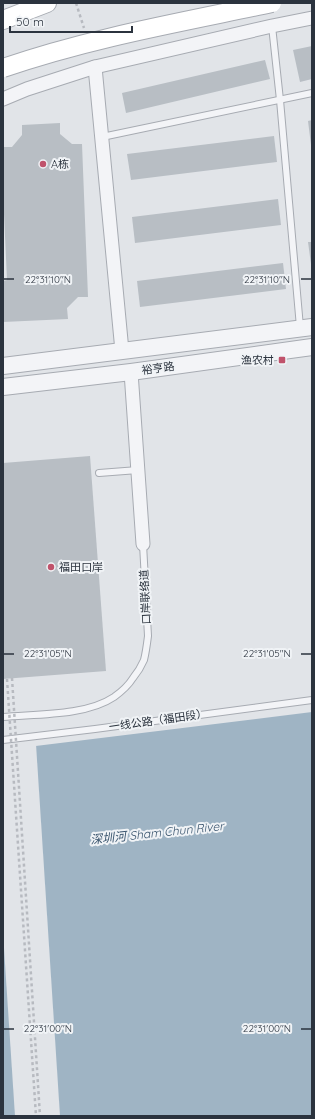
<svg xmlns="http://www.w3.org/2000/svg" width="315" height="1119" viewBox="0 0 315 1119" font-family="Quicksand,'Noto Sans SC',sans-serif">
  <rect width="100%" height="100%" fill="#e1e4e8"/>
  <polygon fill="#9fb4c4" points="312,712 312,1116 3,1116 3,750"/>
  <polygon fill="#e1e4e8" points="36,744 60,1116 15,1116 3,933 3,748"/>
  <g fill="#b8bec4">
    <polygon points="312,46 312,79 300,82 293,50"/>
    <polygon points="265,60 270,79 126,113 122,93"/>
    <polygon points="312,120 312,145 311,145 308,121"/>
    <polygon points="60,123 60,134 72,144 82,144 88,297 78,297 67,308 68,319 3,322 3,281 7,280 3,192 3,147 12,147 22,135 22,125"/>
    <polygon points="274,136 277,162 131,180 127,154"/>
    <polygon points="278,199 281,225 135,243 132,217"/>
    <polygon points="308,242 312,242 312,264 311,264"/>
    <polygon points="283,263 286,289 140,307 137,281"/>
    <polygon points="90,456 106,671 3,679 3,463"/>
  </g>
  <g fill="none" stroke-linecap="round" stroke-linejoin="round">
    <g stroke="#a7abb2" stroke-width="8">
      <g id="service">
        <polyline points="272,26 280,100 300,327"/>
        <polyline points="102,137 312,93"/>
        <polyline points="99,473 138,470"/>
        <path d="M3 717C36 714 86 716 114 697 121 692 128 686 133 678 138 672 141 667 144 660 146 652 147 644 148 636L143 544"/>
        <polyline points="3,740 95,729 312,700"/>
      </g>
    </g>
    <g stroke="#a7abb2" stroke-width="15">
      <g id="minor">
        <polyline points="95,67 122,351"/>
        <polyline points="3,99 27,89 95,67 272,26 312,18"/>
        <polyline points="131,372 143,544"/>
      </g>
    </g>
    <g stroke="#a7abb2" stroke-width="18">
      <g id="tertiary">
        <polyline points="3,366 312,327"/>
        <polyline points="3,387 131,372 312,347"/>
      </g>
    </g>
    <g stroke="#a7abb2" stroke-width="20">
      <polyline id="secondary" points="3,20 47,3"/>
    </g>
    <polyline stroke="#b7bac0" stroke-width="2.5" stroke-dasharray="3 3" stroke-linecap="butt" points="76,3 84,28"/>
    <use href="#service" stroke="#f3f4f7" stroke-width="6"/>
    <use href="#minor" stroke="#f3f4f7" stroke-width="13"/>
    <use href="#tertiary" stroke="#f3f4f7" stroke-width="16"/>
    <use href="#secondary" stroke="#fff" stroke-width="18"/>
    <g stroke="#a7abb2" stroke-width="20" stroke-linecap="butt">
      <path id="secondary-bridge" d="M3 68C90 38 182 22 272 3"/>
    </g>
    <g stroke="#b7bac0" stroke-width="2.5" stroke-dasharray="3 3" stroke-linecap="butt">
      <polyline points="12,678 40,1116"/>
      <polyline points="7,679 36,1116"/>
    </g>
    <use href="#secondary-bridge" stroke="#fff" stroke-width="18"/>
  </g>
  <path fill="none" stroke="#2b333e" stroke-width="1.5" d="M4 279H14M301 279H311M4 654H14M301 654H311M4 1029H14M301 1029H311"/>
  <g fill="#c0526b" stroke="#f0f3f6" stroke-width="1.5">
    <circle cx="43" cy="164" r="4"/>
    <rect x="278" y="356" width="8" height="8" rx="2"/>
    <circle cx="51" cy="567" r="4"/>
  </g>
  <g text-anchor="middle" stroke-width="4" stroke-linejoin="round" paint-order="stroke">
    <g font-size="11" fill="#2b333e" stroke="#f0f3f6" text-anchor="start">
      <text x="51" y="168">A栋</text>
      <text x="274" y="364" text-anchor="end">渔农村</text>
      <text x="59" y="571">福田口岸</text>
    </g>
    <g font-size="11" fill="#2b333e" stroke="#f0f3f6">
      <text transform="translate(158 368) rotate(-8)" y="4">裕亨路</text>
      <text transform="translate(145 597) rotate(-93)" y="4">口岸联络道</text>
      <text transform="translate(158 720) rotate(-8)" y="4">一线公路（福田段）</text>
    </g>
    <g font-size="12" font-style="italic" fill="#39546d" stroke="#f0f3f6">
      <text transform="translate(157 833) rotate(-6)" y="4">深圳河 Sham Chun River</text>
    </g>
  </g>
  <g font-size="10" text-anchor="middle" fill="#2b333e" stroke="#f0f3f6" stroke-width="4" stroke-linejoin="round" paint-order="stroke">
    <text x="48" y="283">22°31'10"N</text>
    <text x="267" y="283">22°31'10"N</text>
    <text x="48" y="657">22°31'05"N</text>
    <text x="267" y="657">22°31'05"N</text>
    <text x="48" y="1032">22°31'00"N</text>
    <text x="267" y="1032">22°31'00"N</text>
  </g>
  <rect width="315" height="1119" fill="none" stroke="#2b333e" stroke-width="8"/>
  <path d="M10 26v6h122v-6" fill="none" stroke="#2b333e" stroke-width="2"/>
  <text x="16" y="26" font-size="12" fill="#2b333e" stroke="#f0f3f6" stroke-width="3" paint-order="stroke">50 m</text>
</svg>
